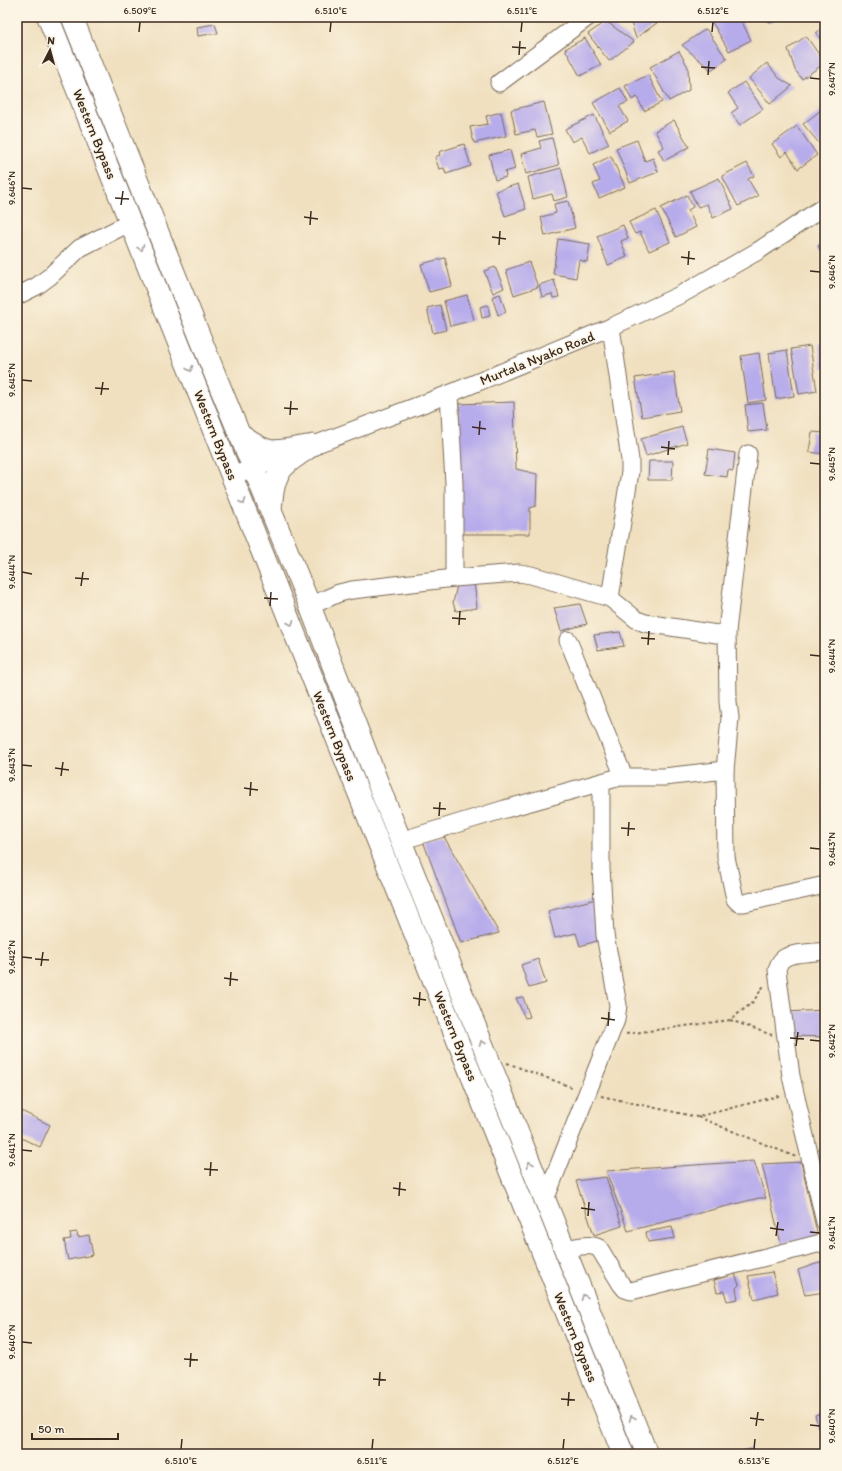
<svg xmlns="http://www.w3.org/2000/svg" width="842" height="1471" viewBox="0 0 842 1471" font-family="Itim,sans-serif">
  <rect width="100%" height="100%" fill="#fcf5e5"/>
  <filter id="ink" filterUnits="userSpaceOnUse"><feTurbulence type="fractalNoise" baseFrequency=".025" numOctaves="2"/><feDisplacementMap in="SourceGraphic" scale="8" xChannelSelector="R" yChannelSelector="G"/><feConvolveMatrix kernelMatrix="1 2 1 2 8 2 1 2 1" color-interpolation-filters="sRGB"/></filter>
  <filter id="wash" filterUnits="userSpaceOnUse"><feTurbulence type="fractalNoise" baseFrequency=".012" numOctaves="4" result="noise"/><feDisplacementMap in="SourceGraphic" scale="16" xChannelSelector="R" yChannelSelector="G"/><feGaussianBlur stdDeviation="0.9" result="paint"/><feColorMatrix in="noise" values="0 0 0 0 0 0 0 0 0 0 0 0 0 0 0 0 0 1.4 0 .05"/><feComposite in="paint" operator="in"/></filter>
  <g filter="url(#wash)">
    <rect width="100%" height="100%" fill="#f0e0c0"/>
    <g id="blocks">
      <g fill="#b7aceb">
        <polygon points="629,17 658,17 661,20 636,38"/>
        <polygon points="721,17 744,17 746,18 742,22 751,40 729,51 712,22"/>
        <polygon points="762,17 781,17 771,23"/>
        <polygon points="606,21 634,42 609,61 588,34"/>
        <polygon points="215,24 218,33 198,36 197,27"/>
        <polygon points="825,26 825,45 816,33"/>
        <polygon points="706,29 727,59 711,70 682,45"/>
        <polygon points="806,36 825,63 802,79 795,70 788,49"/>
        <polygon points="585,38 601,65 580,76 565,49"/>
        <polygon points="679,51 688,67 689,90 669,101 650,67"/>
        <polygon points="767,63 779,78 792,86 770,104 749,78"/>
        <polygon points="648,75 662,102 644,111 637,97 632,100 625,86"/>
        <polygon points="744,82 763,109 740,125 731,113 738,108 728,93"/>
        <polygon points="620,88 628,102 619,106 628,121 610,131 593,103"/>
        <polygon points="544,102 552,134 537,137 535,130 516,134 511,110"/>
        <polygon points="825,107 825,147 823,148 803,124"/>
        <polygon points="501,112 506,136 474,143 470,127 488,124 486,116"/>
        <polygon points="594,115 609,144 590,153 582,137 572,142 565,129"/>
        <polygon points="674,120 689,147 664,161 658,150 664,147 655,131"/>
        <polygon points="797,126 817,155 798,169 787,152 781,157 772,144"/>
        <polygon points="552,138 559,165 526,174 521,154 541,148 539,141"/>
        <polygon points="637,140 645,161 653,158 658,172 630,183 616,148"/>
        <polygon points="464,144 471,166 446,174 444,168 439,169 435,157 440,155 439,152"/>
        <polygon points="510,150 515,169 505,172 506,177 495,180 489,155"/>
        <polygon points="611,156 625,187 599,198 593,184 600,181 593,165"/>
        <polygon points="747,163 754,176 748,179 758,196 738,206 722,176"/>
        <polygon points="561,168 568,197 554,201 552,194 533,199 528,177"/>
        <polygon points="719,178 733,209 713,218 707,204 698,207 690,191"/>
        <polygon points="518,184 526,209 505,216 496,191"/>
        <polygon points="687,195 693,207 688,210 696,227 676,237 661,208"/>
        <polygon points="568,201 575,228 545,236 541,217 556,213 554,204"/>
        <polygon points="656,210 670,242 649,251 640,232 635,234 629,222"/>
        <polygon points="623,225 628,238 621,241 627,257 608,265 597,236"/>
        <polygon points="558,239 590,244 587,262 579,260 576,278 553,274"/>
        <polygon points="825,242 825,251 822,253 818,246"/>
        <polygon points="445,258 452,286 429,292 421,264"/>
        <polygon points="529,262 538,287 514,295 506,270"/>
        <polygon points="495,267 504,288 493,293 484,271"/>
        <polygon points="554,280 559,297 553,298 552,294 542,297 539,285"/>
        <polygon points="500,294 506,312 498,315 492,297"/>
        <polygon points="467,295 474,320 450,326 444,301"/>
        <polygon points="440,305 446,330 433,333 427,308"/>
        <polygon points="488,305 490,316 482,318 480,307"/>
        <polygon points="825,343 825,368 822,368 819,344"/>
        <polygon points="810,346 817,391 799,394 791,349"/>
        <polygon points="787,350 794,396 776,399 769,353"/>
        <polygon points="759,353 766,400 748,403 741,356"/>
        <polygon points="674,372 680,411 642,417 635,378"/>
        <polygon points="514,402 516,469 537,474 536,506 530,508 530,534 461,534 459,404"/>
        <polygon points="763,403 767,430 748,432 745,405"/>
        <polygon points="825,411 825,424 821,422"/>
        <polygon points="682,427 687,443 646,456 641,439"/>
        <polygon points="812,432 825,433 825,454 809,452"/>
        <polygon points="709,449 735,453 733,471 728,470 727,477 705,474"/>
        <polygon points="649,461 673,461 672,480 648,480"/>
        <polygon points="458,581 474,581 477,608 456,611 453,603"/>
        <polygon points="580,604 587,624 561,631 554,608"/>
        <polygon points="620,632 624,646 598,650 594,635"/>
        <polygon points="443,835 499,933 461,943 423,841"/>
        <polygon points="596,899 600,940 580,946 576,933 555,938 548,911"/>
        <polygon points="538,959 546,983 529,988 521,965"/>
        <polygon points="523,997 530,1017 525,1018 516,998"/>
        <polygon points="825,1010 825,1037 791,1036 785,1012"/>
        <polygon points="17,1109 50,1125 40,1147 17,1136"/>
        <polygon points="754,1161 766,1198 759,1198 628,1231 606,1171"/>
        <polygon points="801,1162 818,1237 781,1244 762,1164"/>
        <polygon points="606,1177 622,1226 594,1235 576,1181"/>
        <polygon points="672,1227 675,1238 648,1242 646,1232"/>
        <polygon points="77,1232 78,1237 89,1235 93,1255 68,1260 64,1240 71,1239 70,1233"/>
        <polygon points="822,1262 825,1272 825,1292 805,1295 798,1270"/>
        <polygon points="772,1272 778,1293 754,1299 748,1276"/>
        <polygon points="735,1274 739,1285 736,1288 738,1299 727,1301 724,1291 717,1292 714,1280"/>
        <polygon points="825,1412 825,1429 819,1430 815,1415"/>
        <polygon points="750,1449 752,1454 740,1454 739,1452"/>
      </g>
    </g>
  </g>
  <g filter="url(#ink)">
    <use href="#blocks" fill-opacity="0" stroke="#7a6a57" stroke-width="1"/>
    <g fill="none" stroke-linecap="round" stroke-linejoin="round">
      <g stroke="#7a6a57" stroke-width="19">
        <g id="minor">
          <polyline points="499,83 588,17"/>
          <polyline points="17,296 37,286 49,277 80,248 131,222"/>
          <polyline points="449,394 454,483 454,578"/>
          <polyline points="748,454 727,631 728,702 730,718 725,770 726,857 735,899 739,903 744,903 825,885"/>
          <polyline points="232,476 449,394 611,327 682,294 758,251 825,206"/>
          <polyline points="610,598 630,472 630,460 611,327"/>
          <polyline points="310,606 339,593 352,590 454,578 519,573 531,575 610,598 637,620 645,623 717,634 727,631"/>
          <polyline points="568,640 624,777"/>
          <polyline points="400,841 505,809 620,777 664,777 725,770"/>
          <path d="M825 951C814 953 791 952 783 959 779 962 778 966 777 970L791 1076 825 1222"/>
          <polyline points="545,1200 616,1020 618,1005 605,935 601,868 601,783"/>
          <path d="M565 1249C576 1247 588 1243 599 1248L621 1284 625 1289 631 1291 825 1242"/>
        </g>
      </g>
      <g stroke="#7a6a57" stroke-width="23">
        <g id="major">
          <polyline points="48,17 623,1454"/>
          <polyline points="72,17 216,377 310,606 384,799 647,1454"/>
          <path d="M239 434C269 455 271 453 307 446"/>
          <path d="M271 510C274 468 280 468 313 445"/>
        </g>
      </g>
      <g stroke="#7a6a57" stroke-width="2" stroke-dasharray="3 3" stroke-linecap="butt">
        <polyline points="730,1020 772,1035"/>
        <polyline points="626,1034 730,1020 753,1002 765,984"/>
        <polyline points="507,1063 574,1088"/>
        <polyline points="601,1096 697,1117 782,1095"/>
        <polyline points="698,1117 796,1157"/>
      </g>
      <use href="#minor" stroke="#fff" stroke-width="17"/>
      <use href="#major" stroke="#fff" stroke-width="21"/>
    </g>
    <defs><path id="oneway-chevron" d="M-2-3.5L2.5 0L-2 3.5" fill="none" stroke-width="1.6" stroke-linecap="round" stroke-linejoin="round"/></defs>
    <g stroke="#a79f9a">
      <use href="#oneway-chevron" transform="translate(141 248) rotate(68)"/>
      <use href="#oneway-chevron" transform="translate(190 369) rotate(68)"/>
      <use href="#oneway-chevron" transform="translate(243 502) rotate(68)"/>
      <use href="#oneway-chevron" transform="translate(291 623) rotate(68)"/>
      <use href="#oneway-chevron" transform="translate(482 1043) rotate(-112)"/>
      <use href="#oneway-chevron" transform="translate(530 1164) rotate(-112)"/>
      <use href="#oneway-chevron" transform="translate(584 1297) rotate(-112)"/>
      <use href="#oneway-chevron" transform="translate(632 1418) rotate(-112)"/>
    </g>
  </g>
  <path fill="none" stroke="#3b2a1e" stroke-width="1.5" d="M139 32 140 22M330 32 331 22M521 32 522 22M712 32 713 22M512 47 526 48M519 55 520 41M701 67 715 68M708 75 709 61M810 78 820 79M22 188 32 189M115 198 129 199M121 205 123 191M304 217 318 219M310 225 311 211M492 237 506 239M499 245 500 231M681 257 695 259M688 265 689 251M810 271 820 272M22 380 32 381M95 388 109 389M101 395 103 382M284 408 298 409M290 415 291 401M472 427 486 429M479 435 480 421M661 447 675 449M668 455 669 441M810 463 820 464M22 572 32 574M75 578 89 579M81 586 83 572M264 598 278 599M270 606 271 592M452 618 466 619M459 625 460 611M641 638 655 639M648 645 649 631M810 655 820 656M22 765 32 766M55 768 69 770M61 776 63 762M244 788 258 790M250 796 251 782M433 808 446 809M439 816 440 802M621 828 635 829M628 836 629 822M810 848 820 849M22 957 32 958M35 959 49 960M41 966 43 952M224 978 238 980M230 986 231 972M413 998 426 1000M419 1006 420 992M601 1018 615 1020M608 1026 609 1012M790 1038 804 1039M810 1040 820 1041M796 1046 798 1032M22 1150 32 1151M204 1169 218 1170M210 1176 211 1162M393 1188 406 1190M399 1196 400 1182M581 1208 595 1210M588 1216 589 1202M770 1228 784 1230M810 1232 820 1233M776 1236 778 1222M22 1342 32 1343M184 1359 198 1360M190 1367 191 1353M373 1379 386 1380M379 1386 380 1372M561 1399 575 1400M568 1406 569 1392M750 1418 764 1420M810 1425 820 1426M756 1426 758 1412M181 1449 182 1439M372 1449 373 1439M563 1449 564 1439M754 1449 755 1439"/>
  <g text-anchor="middle" stroke-width="3" stroke-linejoin="round" paint-order="stroke">
    <g font-size="14" fill="#3b2a1e" stroke="#fcf5e5">
      <text transform="translate(95 134) rotate(68)" y="5">Western Bypass</text>
      <text transform="translate(537 358) rotate(-22)" y="5">Murtala Nyako Road</text>
      <text transform="translate(216 435) rotate(68)" y="5">Western Bypass</text>
      <text transform="translate(335 736) rotate(68)" y="5">Western Bypass</text>
      <text transform="translate(456 1036) rotate(68)" y="5">Western Bypass</text>
      <text transform="translate(576 1337) rotate(68)" y="5">Western Bypass</text>
    </g>
  </g>
  <rect width="842" height="1471" fill="none" stroke="#fcf5e5" stroke-width="44"/>
  <g transform="translate(50 50) rotate(6)" stroke="#fcf5e5" stroke-width="3" paint-order="stroke">
  <path d="M0-3L7 15L0 10L-7 15Z" fill="#3b2a1e"/>
  <text y="-6" font-size="11" font-weight="bold" text-anchor="middle" fill="#3b2a1e">N</text>
  </g>
  <path d="M32 1433v6h86v-6" fill="none" stroke="#3b2a1e" stroke-width="2"/>
  <text x="38" y="1433" font-size="12" fill="#3b2a1e" stroke="#fcf5e5" stroke-width="3" paint-order="stroke">50 m</text>
  <rect x="22" y="22" width="798" height="1427" fill="none" stroke="#3b2a1e" stroke-width="1.5"/>
  <g font-size="10" text-anchor="middle" fill="#3b2a1e">
    <text x="140" y="14">6.509°E</text>
    <text x="331" y="14">6.510°E</text>
    <text x="522" y="14">6.511°E</text>
    <text x="713" y="14">6.512°E</text>
    <text transform="translate(831 79) rotate(-90)" y="4">9.647°N</text>
    <text transform="translate(11 188) rotate(-90)" y="4">9.646°N</text>
    <text transform="translate(831 272) rotate(-90)" y="4">9.646°N</text>
    <text transform="translate(11 380) rotate(-90)" y="4">9.645°N</text>
    <text transform="translate(831 464) rotate(-90)" y="4">9.645°N</text>
    <text transform="translate(11 572) rotate(-90)" y="4">9.644°N</text>
    <text transform="translate(831 656) rotate(-90)" y="4">9.644°N</text>
    <text transform="translate(11 765) rotate(-90)" y="4">9.643°N</text>
    <text transform="translate(831 849) rotate(-90)" y="4">9.643°N</text>
    <text transform="translate(11 957) rotate(-90)" y="4">9.642°N</text>
    <text transform="translate(831 1041) rotate(-90)" y="4">9.642°N</text>
    <text transform="translate(11 1150) rotate(-90)" y="4">9.641°N</text>
    <text transform="translate(831 1233) rotate(-90)" y="4">9.641°N</text>
    <text transform="translate(11 1342) rotate(-90)" y="4">9.640°N</text>
    <text transform="translate(831 1426) rotate(-90)" y="4">9.640°N</text>
    <text x="181" y="1464">6.510°E</text>
    <text x="372" y="1464">6.511°E</text>
    <text x="563" y="1464">6.512°E</text>
    <text x="754" y="1464">6.513°E</text>
  </g>
</svg>
